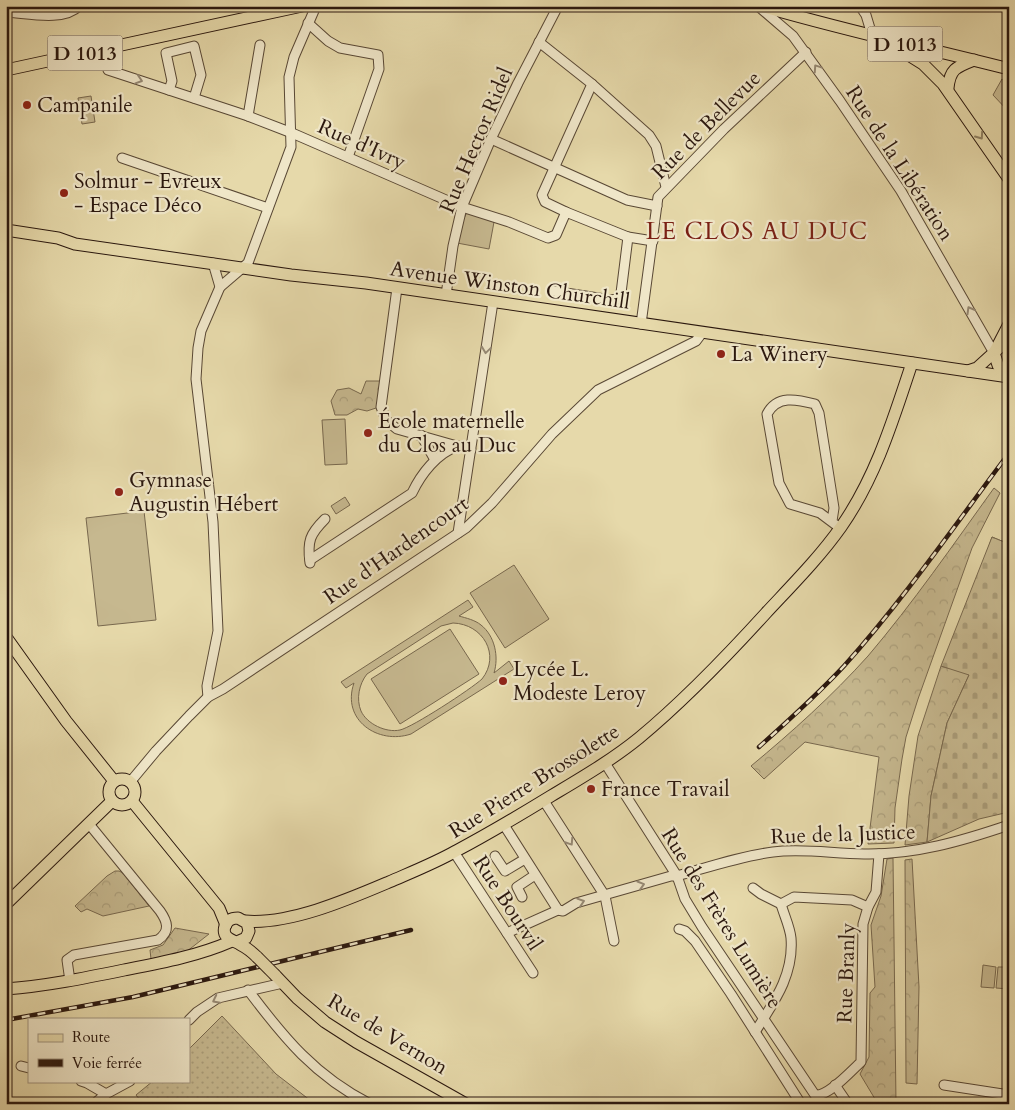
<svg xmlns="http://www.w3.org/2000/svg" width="1015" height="1110" viewBox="0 0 1015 1110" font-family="Cardo,serif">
  <defs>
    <pattern id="forest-crowns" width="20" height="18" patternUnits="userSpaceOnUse" patternTransform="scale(1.25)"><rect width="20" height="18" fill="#c6b88f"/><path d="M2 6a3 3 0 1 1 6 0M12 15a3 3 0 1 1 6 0" fill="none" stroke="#aa9d7a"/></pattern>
    <pattern id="cemetery-stones" width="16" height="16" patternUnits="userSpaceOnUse" patternTransform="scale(1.25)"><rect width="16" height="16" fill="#c6b88f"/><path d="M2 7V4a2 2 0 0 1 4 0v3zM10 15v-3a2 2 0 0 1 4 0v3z" fill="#aa9d7a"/></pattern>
    <pattern id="garden-dots" width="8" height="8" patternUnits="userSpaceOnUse" patternTransform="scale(1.25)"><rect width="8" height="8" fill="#c6b88f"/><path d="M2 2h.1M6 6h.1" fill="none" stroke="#aa9d7a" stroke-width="1.8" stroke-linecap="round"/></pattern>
  </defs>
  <rect width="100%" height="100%" fill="#e6d9aa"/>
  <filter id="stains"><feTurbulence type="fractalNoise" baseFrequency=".004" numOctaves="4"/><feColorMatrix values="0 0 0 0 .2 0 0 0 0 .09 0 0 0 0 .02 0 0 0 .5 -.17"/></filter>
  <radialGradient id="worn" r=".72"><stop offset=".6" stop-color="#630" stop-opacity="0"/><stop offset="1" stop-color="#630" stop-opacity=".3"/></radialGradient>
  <g fill="#c6b88f" stroke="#78684e" fill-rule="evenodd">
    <polygon points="1002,79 1008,84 1006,99 1009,100 1009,112 993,95"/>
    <polygon points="91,96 95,122 82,124 78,98"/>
    <polygon points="467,212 494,222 489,249 457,243 461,225"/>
    <polygon points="345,419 347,464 325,465 322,420"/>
    <polygon points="345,497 350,505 336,514 331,506"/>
    <polygon points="144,511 156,620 98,626 86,518"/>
    <polygon points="514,565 549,619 505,648 470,593"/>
    <path d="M468 600 473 607 459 616C466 618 475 620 481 625 495 636 499 657 494 673L509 661 514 669 411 734C378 745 341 720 354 683L346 688 341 682ZM453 623C483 624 501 655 482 679 471 689 413 727 400 730 386 733 367 724 361 711 356 699 359 684 367 674L441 626Z"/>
    <polygon points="450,629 479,674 400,724 371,679"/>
    <polygon points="983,965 996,967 994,988 981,987"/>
    <polygon points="998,967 1009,967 1009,989 996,988"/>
  </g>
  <g fill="url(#forest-crowns)" stroke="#78684e">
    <polygon points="366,381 380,381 379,407 367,411 358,409 347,415 335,415 331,401 337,390 349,388 361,394"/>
    <path d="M994 488 1000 493 972 548 918 699 906 737 902 759 895 808 894 843 868 844 879 757 805 742 764 779 751 766C792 732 832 696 868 656 913 603 953 545 994 488Z"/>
    <polygon points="992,537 1009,544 969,675 947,723 931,796 927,842 905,845 909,796 918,736 941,666 948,668"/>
    <polygon points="893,858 896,1104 878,1104 860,1074 869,1057 870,993 875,987 871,925 881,896 887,859"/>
    <polygon points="912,859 919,987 917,1084 906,1083 905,860"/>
    <polygon points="115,871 119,871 123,873 149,906 103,916 87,909 81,912 75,906 107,876"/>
    <polygon points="175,928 209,934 186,952 151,959 150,950 163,945"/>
  </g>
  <polygon fill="url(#cemetery-stones)" stroke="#78684e" points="992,537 1009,544 1009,812 979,819 927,842 931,796 947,723 969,675 941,666"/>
  <polygon fill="url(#garden-dots)" stroke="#78684e" points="222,1016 276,1074 315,1104 143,1104 136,1095 153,1081 189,1081 189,1049"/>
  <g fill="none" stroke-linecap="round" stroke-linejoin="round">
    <g stroke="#594835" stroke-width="11">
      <g id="minor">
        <polyline points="758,6 793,36 840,101 901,191 994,353"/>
        <polyline points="860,6 866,15 872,35"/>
        <path d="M6 12C27 13 63 22 79 6"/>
        <polyline points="308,23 328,41 340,48 378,55 379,69 348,157"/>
        <polyline points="539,42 592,84 649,135 656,146 666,187"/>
        <polyline points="108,70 248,116 292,133 462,207 509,222 548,238 556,235 566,212 628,237 653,241"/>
        <polyline points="169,90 172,81 166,53 194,46 201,75 194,98"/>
        <polyline points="248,116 260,45"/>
        <polyline points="491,139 627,200 657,206"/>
        <polyline points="122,158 268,208"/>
        <polyline points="566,212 545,202 542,195 592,84"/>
        <polyline points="213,263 220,287"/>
        <polyline points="397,288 381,407 386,420 397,429 471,450"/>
        <polyline points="553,291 611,300 617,299 621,293 628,237"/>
        <polyline points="446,295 453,246 462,207 491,139 518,83 558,6"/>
        <polyline points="641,324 658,197 724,129 806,52"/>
        <polyline points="421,435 435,460"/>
        <path d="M832 521 834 508 819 413 815 404C796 399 777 395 767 414L779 483 790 504 820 513 840 528"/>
        <polyline points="458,533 493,302"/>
        <path d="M310 560 412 493C421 474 437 453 458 446"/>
        <path d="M310 563C307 541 310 534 325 519"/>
        <polyline points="208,697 207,686 218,631 213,522 196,379 198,348 201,331 220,287 248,263 291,147 289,77 294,57 316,6"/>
        <path d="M605 763 677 876 685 899 702 927 815 1095C828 1097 851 1071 861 1062L863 924 868 907 876 892 879 854"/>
        <polyline points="131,781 156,751 189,716 208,697 223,689 466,528 492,503 552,434 598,390 696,341 702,333"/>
        <polyline points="544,801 605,896 614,941"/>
        <polyline points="504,825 558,910"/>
        <polyline points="454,852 533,973"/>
        <polyline points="495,856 505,871 525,859"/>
        <polyline points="753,888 761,894 781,904"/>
        <polyline points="522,897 517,887 535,875"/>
        <polyline points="781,904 794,897 852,900 868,907"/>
        <polyline points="679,929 685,931 695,941 731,994 801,1104"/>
        <path d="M507 933 558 910 563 911 576 903 671 876H677C709 867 741 856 773 852 804 848 834 854 864 854 914 855 962 841 1009 825"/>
        <path d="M70 981 67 960 74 955 158 940C171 931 167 921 160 911L89 824"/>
        <path d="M248 990C284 1038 315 1076 370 1104"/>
        <polyline points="189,1020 197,1012 218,998 283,983"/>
        <path d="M755 1032C774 1002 794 975 791 938 790 927 784 915 781 904"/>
        <polyline points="21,1066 29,1068"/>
        <polyline points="81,1081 87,1083 106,1094"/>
        <polyline points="835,1085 848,1104"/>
        <polyline points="944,1085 1009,1095"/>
        <polyline points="94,1104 106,1094 130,1081"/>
      </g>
    </g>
    <g stroke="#2a170e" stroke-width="13">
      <g id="major">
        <path d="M761 6C843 30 926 48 1009 69"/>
        <polyline points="880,44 907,54 923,64 943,84 1009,179"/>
        <polyline points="6,70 302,6"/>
        <path d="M948 88C950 69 956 67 974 60"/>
        <polyline points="6,230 58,238 75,244 291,275 366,283 1009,377"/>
        <polyline points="968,371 977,368 999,348"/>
        <polyline points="1004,376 998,365 994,353 1009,324"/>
        <polyline points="6,637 66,721 114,781"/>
        <circle cx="122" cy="792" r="13"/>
        <polyline points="132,801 219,908 226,925"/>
        <polyline points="6,904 112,801"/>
        <path d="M245 921C289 925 349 899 389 882 412 872 435 863 456 851 488 834 520 815 551 796 581 778 612 760 639 738 685 700 726 657 766 613 792 585 819 558 841 527 876 477 893 420 912 363"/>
        <path d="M237 942 246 938 249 931 247 923 238 918C232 918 227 920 225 926 221 939 234 940 241 945 247 948 252 952 257 957"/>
        <polyline points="275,975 297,998 325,1022 356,1042 466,1104"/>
        <path d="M6 989C46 986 85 978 124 970 160 963 198 956 232 941"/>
      </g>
    </g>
    <use href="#minor" stroke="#efe6c8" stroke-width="9"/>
    <use href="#major" stroke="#e6d9aa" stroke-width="11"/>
    <g stroke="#2a170e" stroke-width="4.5">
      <g id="rail">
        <path d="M759 747C788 721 817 695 844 666 904 599 955 525 1009 453"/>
        <polyline points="6,1020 133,997 411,930"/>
      </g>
    </g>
    <use href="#rail" stroke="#efe6c8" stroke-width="2.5" stroke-dasharray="8" stroke-linecap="butt"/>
    <g stroke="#2a170e" stroke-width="13" stroke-linecap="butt">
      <polyline id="major-bridge" points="257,957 275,975"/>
    </g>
    <use href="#major-bridge" stroke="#e6d9aa" stroke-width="11"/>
  </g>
  <defs><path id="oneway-chevron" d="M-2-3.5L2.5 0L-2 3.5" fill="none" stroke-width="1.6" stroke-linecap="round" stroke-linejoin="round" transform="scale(1.25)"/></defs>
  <g stroke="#968974">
    <use href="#oneway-chevron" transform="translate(817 68) rotate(-124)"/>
    <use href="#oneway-chevron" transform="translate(139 80) rotate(18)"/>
    <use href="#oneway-chevron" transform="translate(970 310) rotate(-120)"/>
    <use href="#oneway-chevron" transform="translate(486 350) rotate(98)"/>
    <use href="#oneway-chevron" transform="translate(570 842) rotate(57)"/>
    <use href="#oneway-chevron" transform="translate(641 885) rotate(-17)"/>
    <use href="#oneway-chevron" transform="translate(581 902) rotate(-18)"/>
    <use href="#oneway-chevron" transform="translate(216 1000) rotate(153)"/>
  </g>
  <use stroke="#918264" href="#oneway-chevron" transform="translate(980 136) rotate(55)"/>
  <g fill="#8f2418" stroke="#efe6c8" stroke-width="2">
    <circle cx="27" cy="105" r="5"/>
    <circle cx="64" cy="193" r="5"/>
    <circle cx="721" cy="354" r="5"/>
    <circle cx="368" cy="433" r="5"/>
    <circle cx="119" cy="492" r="5"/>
    <circle cx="503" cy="681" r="5"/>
    <circle cx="591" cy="789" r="5"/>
  </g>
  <g text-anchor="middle" stroke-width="4.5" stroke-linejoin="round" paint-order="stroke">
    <g fill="#efe6c8" stroke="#655546" stroke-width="1">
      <rect x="867.5" y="26.5" width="75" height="35" rx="4"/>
      <rect x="47.5" y="35.5" width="75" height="35" rx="4"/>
    </g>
    <g font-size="20" font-weight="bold" fill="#2a170e">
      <text x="905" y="51">D 1013</text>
      <text x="85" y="60">D 1013</text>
    </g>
    <g font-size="21" fill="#2a170e" stroke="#efe6c8" text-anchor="start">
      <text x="37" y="112">Campanile</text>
      <text x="74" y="188">Solmur - Evreux<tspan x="74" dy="24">- Espace Déco</tspan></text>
      <text x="731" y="361">La Winery</text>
      <text x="378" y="428">École maternelle<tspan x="378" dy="24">du Clos au Duc</tspan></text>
      <text x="129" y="487">Gymnase<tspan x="129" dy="24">Augustin Hébert</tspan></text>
      <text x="513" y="676">Lycée L.<tspan x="513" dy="24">Modeste Leroy</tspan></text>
      <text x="601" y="796">France Travail</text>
    </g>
    <g font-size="21" fill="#2a170e" stroke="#efe6c8">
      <text transform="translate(706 125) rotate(-45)" y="7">Rue de Bellevue</text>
      <text transform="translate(476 140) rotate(-67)" y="7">Rue Hector Ridel</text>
      <text transform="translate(362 144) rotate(24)" y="7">Rue d'Ivry</text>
      <text transform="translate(900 163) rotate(57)" y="7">Rue de la Libération</text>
      <text transform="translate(510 285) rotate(8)" y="7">Avenue Winston Churchill</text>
      <text transform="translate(396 550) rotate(-35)" y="7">Rue d'Hardencourt</text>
      <text transform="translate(534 781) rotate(-32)" y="7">Rue Pierre Brossolette</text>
      <text transform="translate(843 834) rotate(-2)" y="7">Rue de la Justice</text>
      <text transform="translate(508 903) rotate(57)" y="7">Rue Bourvil</text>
      <text transform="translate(722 918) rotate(58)" y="7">Rue des Frères Lumière</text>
      <text transform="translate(846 973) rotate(-88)" y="7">Rue Branly</text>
      <text transform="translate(388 1034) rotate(31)" y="7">Rue de Vernon</text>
    </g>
    <g font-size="24" letter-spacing="1" fill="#7a1f14" stroke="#efe6c8">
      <text x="757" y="239">LE CLOS AU DUC</text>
    </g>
  </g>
  <rect width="1015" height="1110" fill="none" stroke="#e6d9aa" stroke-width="25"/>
  <rect x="8" y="8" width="1000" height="1095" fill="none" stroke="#2a170e" stroke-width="2.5"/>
  <rect x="12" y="12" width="990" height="1085" fill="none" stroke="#2a170e"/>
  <rect x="28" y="1018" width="162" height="65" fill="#efe6c8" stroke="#a0937e"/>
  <rect x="38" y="1034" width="25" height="8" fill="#e6d9aa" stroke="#a0937e"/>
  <text x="72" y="1042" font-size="15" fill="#2a170e">Route</text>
  <rect x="38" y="1059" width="25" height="8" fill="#2a170e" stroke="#a0937e"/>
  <text x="72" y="1068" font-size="15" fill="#2a170e">Voie ferrée</text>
  <rect width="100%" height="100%" filter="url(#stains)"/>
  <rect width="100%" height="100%" fill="url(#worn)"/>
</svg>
